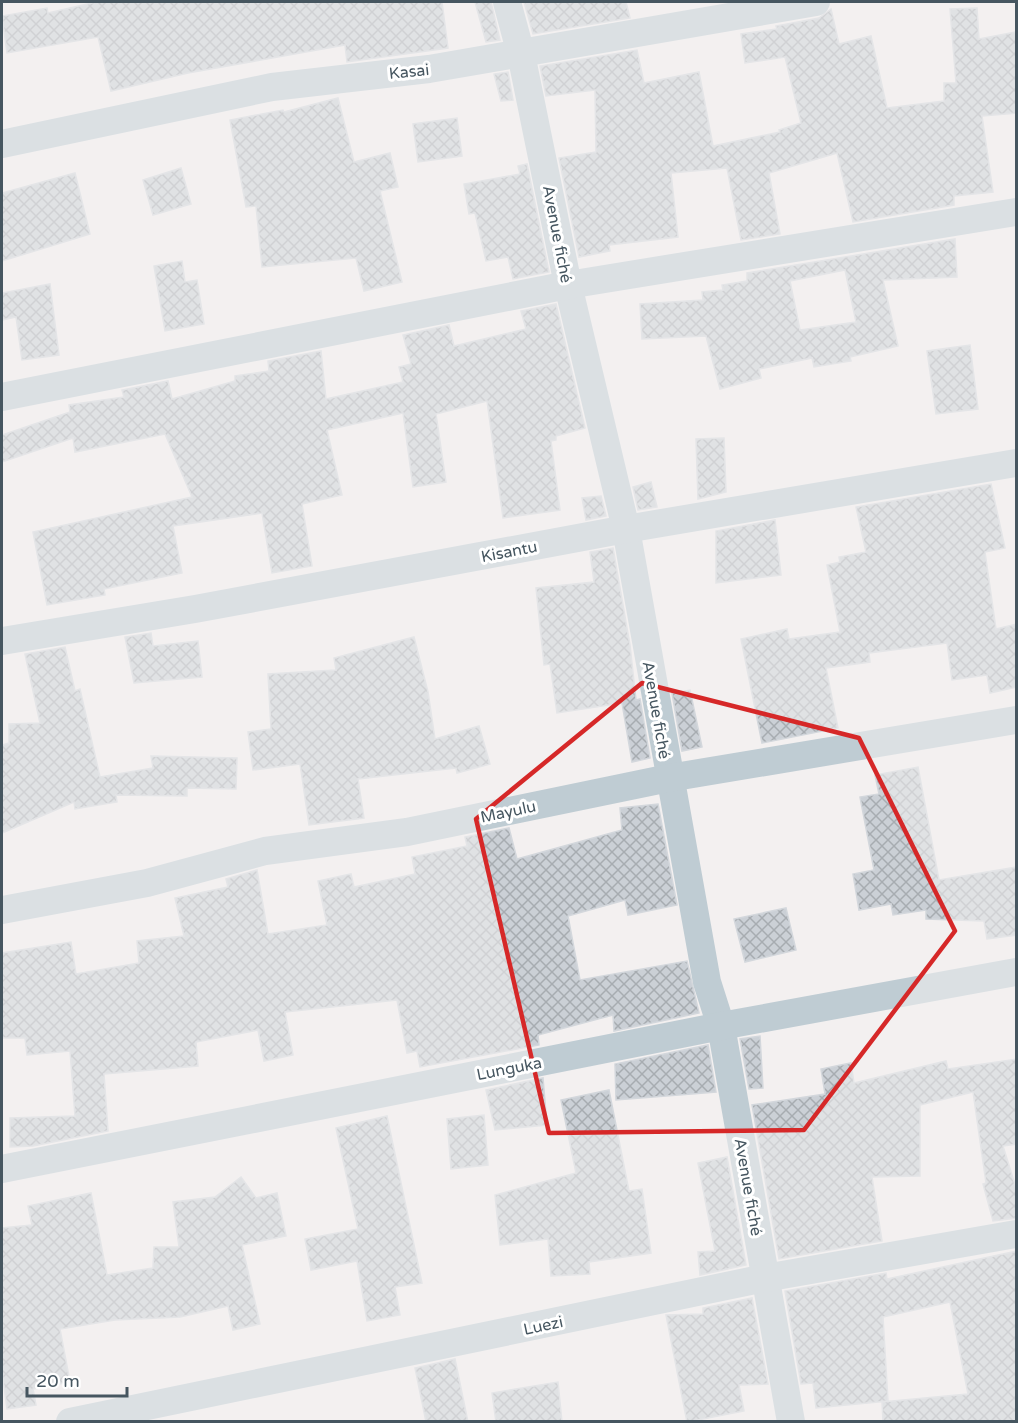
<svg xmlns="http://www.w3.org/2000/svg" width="1018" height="1423" viewBox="0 0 1018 1423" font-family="'Varela Round',sans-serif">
  <defs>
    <pattern id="building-cross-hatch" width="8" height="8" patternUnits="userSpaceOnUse" patternTransform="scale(1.5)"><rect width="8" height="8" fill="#cbd0d6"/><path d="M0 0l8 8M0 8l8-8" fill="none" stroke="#a7acb1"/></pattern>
  </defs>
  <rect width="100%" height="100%" fill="#f3f0f0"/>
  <g fill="url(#building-cross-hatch)" stroke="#d3d7dc" stroke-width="1.5" fill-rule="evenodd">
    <polygon points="96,2 442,2 448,48 347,62 345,45 188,73 111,91 98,37 7,53 2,16 47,8 48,13"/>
    <polygon points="475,2 491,2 500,40 486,42"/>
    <polygon points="524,2 626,2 630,18 533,34"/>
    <polygon points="977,8 979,39 1016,32 1017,113 982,116 993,192 954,196 954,205 853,222 837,153 769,173 780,234 741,240 727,168 671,173 678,237 609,245 610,251 579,257 559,158 596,152 595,90 546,96 540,66 637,50 644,83 699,72 713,146 780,132 779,130 801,123 785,57 745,63 741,34 777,29 776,26 819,18 831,9 839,44 871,36 887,108 944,101 944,83 956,83 950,9"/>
    <polygon points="508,72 513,100 501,101 494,74"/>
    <polygon points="338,98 354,162 390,153 398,187 380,191 402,282 364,291 356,258 262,267 256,206 246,207 230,120 283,110 284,112"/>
    <polygon points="457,118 462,156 418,162 413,124"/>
    <polygon points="527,164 549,272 513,279 508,257 486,261 475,213 469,214 464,184 520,174 518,166"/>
    <polygon points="181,168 191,204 153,215 143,180"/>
    <polygon points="75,173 90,234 2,261 2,193"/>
    <path d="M955 239 957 277 883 280 898 346 850 357 851 361 814 367 812 358 759 369 761 378 720 389 706 336 642 339 640 304 703 300 702 292 723 290 722 285 747 281V273ZM845 270 856 322 800 330 790 281Z"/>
    <polygon points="182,261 185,282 197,280 204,324 165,331 154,266"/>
    <polygon points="50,284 59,355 22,360 16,317 2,320 2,293"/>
    <polygon points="556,304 585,428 556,436 556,440 551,441 560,510 503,518 487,401 436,414 446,482 413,487 403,413 327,430 342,495 302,504 312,566 272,573 262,513 173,526 182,573 104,589 105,595 47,605 33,532 192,497 165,434 75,452 73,438 2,462 2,435 70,412 69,405 124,397 122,390 168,381 172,399 235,381 235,376 269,371 268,361 321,351 326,399 403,382 399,367 411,364 403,335 449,325 454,346 526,329 521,311"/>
    <polygon points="970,345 978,409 936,414 927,351"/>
    <polygon points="724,438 726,492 698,499 696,439"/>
    <polygon points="651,482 657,507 638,510 633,487"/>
    <polygon points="991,484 1005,548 985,552 996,629 1017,624 1017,687 990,693 987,675 952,680 947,643 869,653 870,662 826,668 838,728 762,743 741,639 787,629 789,639 840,632 827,565 840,562 839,557 866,552 856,507"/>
    <polygon points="601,496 606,516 586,520 582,498"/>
    <polygon points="775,520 781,575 716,583 716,531"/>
    <polygon points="613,548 630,645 636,700 640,699 650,758 632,762 622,703 557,713 550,664 544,665 536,588 594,582 590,552"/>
    <polygon points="151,633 153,646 198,641 202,677 134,683 125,637"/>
    <polygon points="414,637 428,692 435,739 479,726 490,764 457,773 456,768 358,779 364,818 309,825 300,764 253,770 248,732 271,729 268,674 336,670 334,658"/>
    <polygon points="65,647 75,691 80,689 100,777 153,768 151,756 237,758 236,789 187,788 187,796 116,795 117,802 75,809 74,802 2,833 2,745 9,743 9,724 40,723 25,654"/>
    <polygon points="690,690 702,747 682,751 672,693"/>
    <polygon points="918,767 939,880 1017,867 1017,935 987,939 984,921 926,919 926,910 893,915 891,904 859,910 853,874 874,870 860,797 879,794 875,775"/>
    <polygon points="658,804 677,905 628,915 625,900 568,916 580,980 687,961 699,1013 614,1031 613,1015 538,1035 539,1045 420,1067 417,1051 407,1053 397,1000 285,1012 293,1055 264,1061 258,1030 196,1042 198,1066 104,1074 108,1131 33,1146 10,1147 10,1118 75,1116 70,1051 27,1055 25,1038 2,1038 2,953 71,942 76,974 139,963 137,941 184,936 175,898 228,887 226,879 257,870 268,934 327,925 318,881 351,874 354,887 415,874 412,857 467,846 465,837 509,828 517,859 622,830 620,808"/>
    <polygon points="786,908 796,950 745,962 734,919"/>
    <polygon points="760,1036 763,1088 749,1089 740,1039"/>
    <polygon points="708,1045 716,1092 616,1100 615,1064"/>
    <polygon points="1017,1059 1017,1144 1003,1146 1017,1191 1017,1218 993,1221 983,1184 986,1183 973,1092 920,1105 920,1176 872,1177 882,1241 779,1259 752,1105 825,1094 821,1069 851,1063 854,1083 946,1061 948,1069"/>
    <polygon points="543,1078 547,1125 495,1130 486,1090"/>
    <polygon points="609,1090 629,1191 642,1189 651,1253 589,1262 590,1274 551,1276 548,1239 500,1245 495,1195 576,1173 561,1100"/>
    <polygon points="484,1115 488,1165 451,1169 447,1119"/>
    <polygon points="387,1116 422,1283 395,1287 400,1315 367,1321 357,1261 311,1270 305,1239 358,1229 336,1128"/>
    <polygon points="727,1157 746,1265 700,1275 698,1252 715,1251 698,1163"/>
    <polygon points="241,1177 256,1198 277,1193 286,1236 242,1245 260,1324 233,1330 228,1306 180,1317 115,1320 60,1329 70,1382 33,1389 36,1405 7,1409 2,1372 2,1228 32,1225 28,1206 91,1193 107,1275 153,1268 154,1247 179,1247 173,1202 215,1197"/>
    <polygon points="1017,1251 1017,1422 883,1422 882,1402 968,1394 950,1302 883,1317 888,1401 816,1408 813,1383 801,1384 785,1291 886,1273 887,1279"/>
    <polygon points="752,1298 768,1384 739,1385 744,1411 687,1422 666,1315 703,1314 703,1308"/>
    <polygon points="455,1359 468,1422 426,1422 415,1368"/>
    <polygon points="558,1382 562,1422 496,1422 492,1393"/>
  </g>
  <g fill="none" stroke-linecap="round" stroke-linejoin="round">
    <g stroke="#bfccd3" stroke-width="28">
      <polyline points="507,2 521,54 568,285 626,529 707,982 721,1026 791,1422"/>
      <polyline points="2,144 272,87 429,69 816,2"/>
      <polyline points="2,397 568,285 1016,212"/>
      <polyline points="2,641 195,609 626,529 1016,463"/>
      <polyline points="2,910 147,883 265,851 407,832 669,778 1016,720"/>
      <polyline points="2,1169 721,1026 1016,972"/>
      <polyline points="70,1422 765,1278 1016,1234"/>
    </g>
  </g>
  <path d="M0 0H1018V1423H0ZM642 683 859 738 955 931 804 1130 549 1133 476 819Z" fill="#f3f0f0" fill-opacity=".55" fill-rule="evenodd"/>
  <path fill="none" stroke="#d62828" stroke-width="4.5" stroke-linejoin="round" d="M642 683 859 738 955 931 804 1130 549 1133 476 819Z"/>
  <g text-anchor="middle" stroke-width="6" stroke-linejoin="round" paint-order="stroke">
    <g font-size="16" fill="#465660" stroke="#fff">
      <text transform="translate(409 71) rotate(-6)" y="6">Kasai</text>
      <text transform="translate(558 234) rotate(79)" y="6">Avenue fiché</text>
      <text transform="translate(509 551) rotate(-11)" y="6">Kisantu</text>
      <text transform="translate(657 710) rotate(80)" y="6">Avenue fiché</text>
      <text transform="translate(508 811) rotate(-12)" y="6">Mayulu</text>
      <text transform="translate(509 1068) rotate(-11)" y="6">Lunguka</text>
      <text transform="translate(749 1187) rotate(80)" y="6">Avenue fiché</text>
      <text transform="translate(543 1325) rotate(-12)" y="6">Luezi</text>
    </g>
  </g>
  <rect width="1018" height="1423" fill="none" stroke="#465660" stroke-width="6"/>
  <path d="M27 1387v9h100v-9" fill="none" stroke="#465660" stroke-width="3"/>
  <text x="36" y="1387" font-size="18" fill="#465660" stroke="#ffffff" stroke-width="4.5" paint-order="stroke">20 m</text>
</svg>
